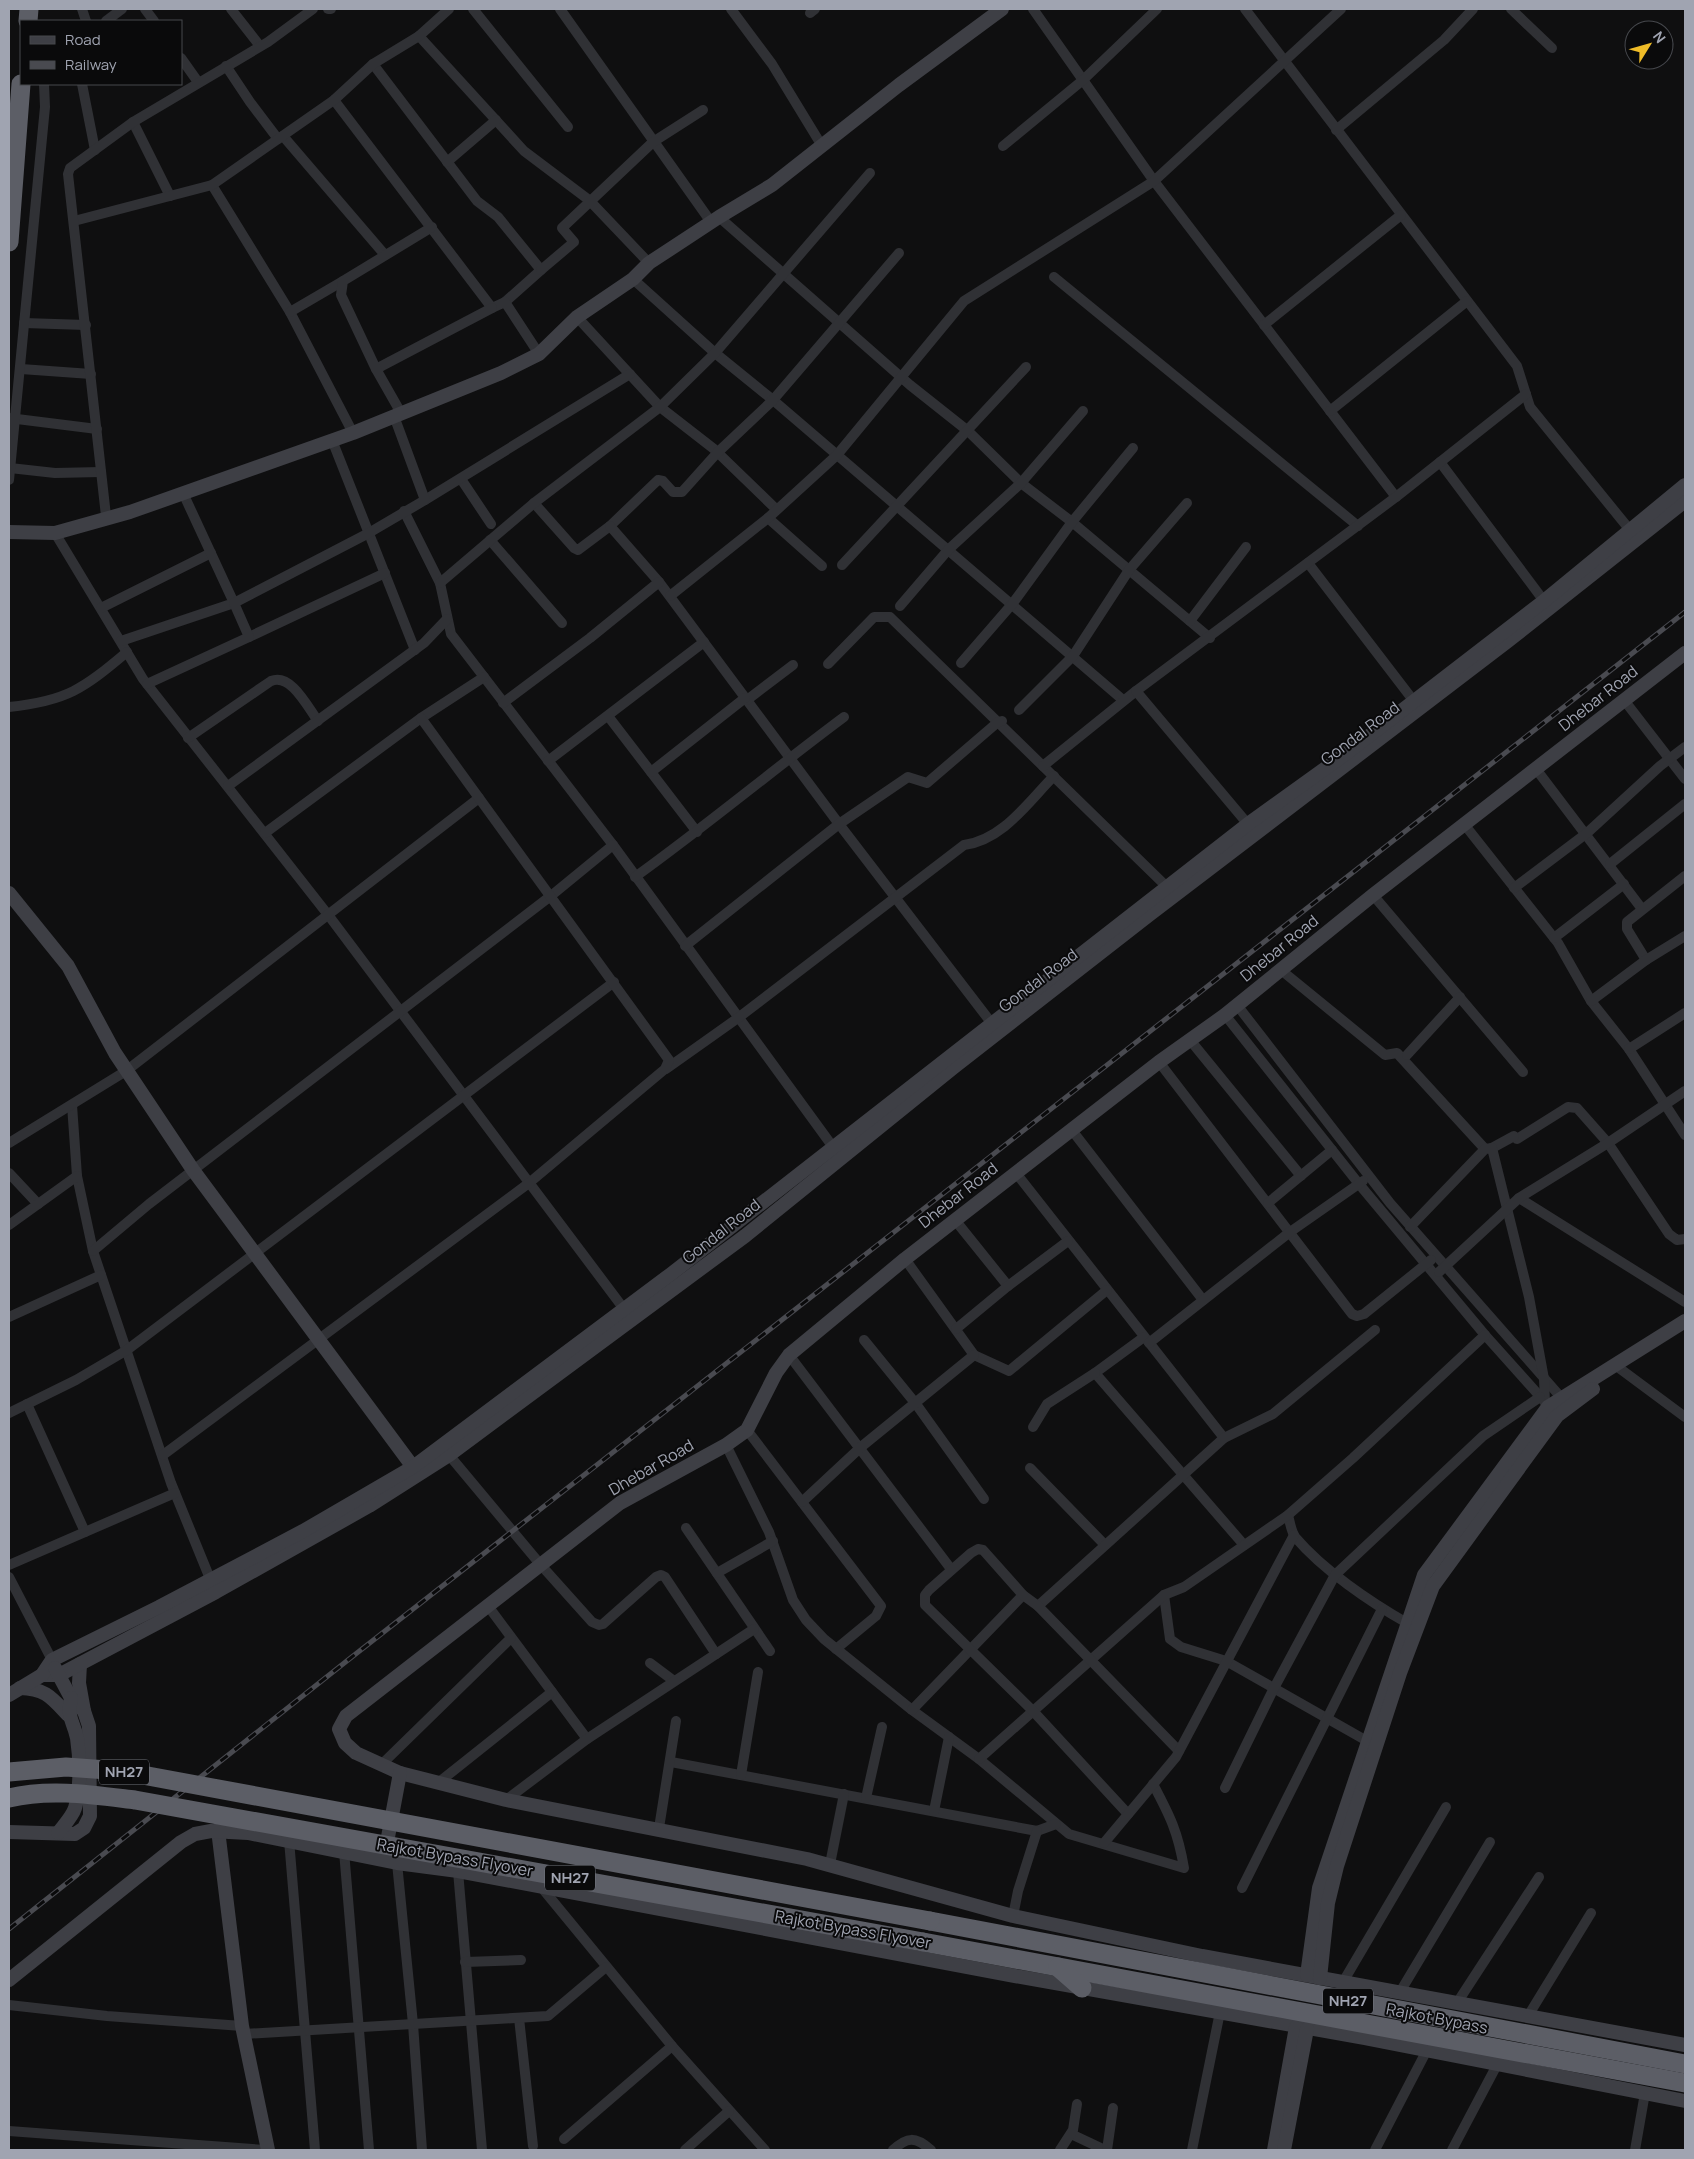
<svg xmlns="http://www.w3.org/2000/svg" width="1694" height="2159" viewBox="0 0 1694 2159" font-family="Manrope,sans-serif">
  <rect width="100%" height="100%" fill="#0f0f10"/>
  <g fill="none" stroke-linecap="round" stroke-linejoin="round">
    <g stroke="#303135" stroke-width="10">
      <polyline points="82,9 86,21"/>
      <polyline points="145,9 154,21"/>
      <polyline points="231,9 260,46"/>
      <polyline points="328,9 331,9"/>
      <polyline points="473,9 568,127"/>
      <polyline points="560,9 711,222"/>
      <polyline points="731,9 772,64 822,146"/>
      <polyline points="1033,9 1154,181 1396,497"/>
      <polyline points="1245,9 1517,366 1530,407 1634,535"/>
      <polyline points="1511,9 1552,48"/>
      <polyline points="810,13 815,9"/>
      <polyline points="106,21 122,9"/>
      <polyline points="419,36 524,151 589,200 649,263"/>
      <polyline points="181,58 198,82"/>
      <polyline points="373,64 477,201 498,217 541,270 505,302"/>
      <polyline points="226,66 250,102 278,139"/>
      <polyline points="82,84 95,150"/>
      <polyline points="334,100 492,308 505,302 539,354"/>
      <polyline points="133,122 170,196"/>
      <polyline points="1336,130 1444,40 1473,9"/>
      <polyline points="283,136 385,255"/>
      <polyline points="1003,146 1083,80 1157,9"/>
      <polyline points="447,162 496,120"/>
      <polyline points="212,185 290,312 353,433"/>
      <polyline points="719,217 910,385 968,431 1021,483 1072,522 1210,638"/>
      <polyline points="74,221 212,185 334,100 373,64 419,36 449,9"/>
      <polyline points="541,270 574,242 562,228 653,142 703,110"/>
      <polyline points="1054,277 1358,526"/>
      <polyline points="633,279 715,353 773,400 1123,700"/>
      <polyline points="290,312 343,281"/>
      <polyline points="577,317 660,407 714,449 776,509"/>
      <polyline points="24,323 86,325"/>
      <polyline points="1264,325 1401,215"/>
      <polyline points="21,369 91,374"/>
      <polyline points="376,369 492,308"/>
      <polyline points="1330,411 1467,301"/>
      <polyline points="401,413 376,369 341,295 343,281 432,227"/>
      <polyline points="9,418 97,429"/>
      <polyline points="332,440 415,650"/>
      <polyline points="1440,462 1544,601"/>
      <polyline points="10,468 55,473 101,472"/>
      <polyline points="461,479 491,524"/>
      <polyline points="9,480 45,107 44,84"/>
      <polyline points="425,500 630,374"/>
      <polyline points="534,503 574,548 578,550 610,526 658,480 663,481 673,492 682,492 717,453 773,400 899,253"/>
      <polyline points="404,511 440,583 451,634 613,845 833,1147"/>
      <polyline points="106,516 68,174 70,168 133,122 268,42 313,9"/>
      <polyline points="768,518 822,566"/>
      <polyline points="610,526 659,582 839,824 993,1025"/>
      <polyline points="55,533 143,679 329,916 627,1313"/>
      <polyline points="490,540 562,623"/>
      <polyline points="1308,563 1413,700"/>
      <polyline points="842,565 1026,367"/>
      <polyline points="440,583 534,503 660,407 715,353 870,173"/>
      <polyline points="670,596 768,518 837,455 964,301 1154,181 1341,9"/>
      <polyline points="900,606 948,550 1021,483 1083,411"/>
      <polyline points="101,608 211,553"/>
      <polyline points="1190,621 1246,547"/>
      <polyline points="249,637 385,573"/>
      <polyline points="121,641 234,603 183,493"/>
      <polyline points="961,663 1013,603 1072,522 1133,448"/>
      <polyline points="828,664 874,617 890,617 1167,887"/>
      <polyline points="147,684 249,637 234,603 367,534 425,500 394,416"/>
      <polyline points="747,700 793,665"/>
      <polyline points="1624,700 1685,779"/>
      <polyline points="503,703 590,638 659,582"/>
      <path d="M9 707C67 701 83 689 127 652"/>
      <polyline points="1019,710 1073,656 1129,570 1187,503"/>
      <polyline points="608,716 697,832"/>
      <path d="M188 738 271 681C291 673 307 706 318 721"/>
      <polyline points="548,761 704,642"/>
      <polyline points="1043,766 1136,691"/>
      <polyline points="1536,769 1642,909"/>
      <polyline points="651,772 745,698"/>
      <polyline points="228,786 424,643 447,619"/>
      <polyline points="1464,824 1558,943 1591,1001 1629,1049 1685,1135"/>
      <polyline points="1252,829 1136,691 1396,497 1526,394"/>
      <polyline points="265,833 421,718 484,677"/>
      <polyline points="1610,864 1685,804"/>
      <path d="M635 877C706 826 774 769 844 717"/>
      <polyline points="1514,888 1587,833 1660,766 1685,747"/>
      <polyline points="1373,895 1523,1072"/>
      <polyline points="1554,938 1624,884"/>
      <polyline points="685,946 839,824 908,777 927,783 998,722 1002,721"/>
      <polyline points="1646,960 1627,929 1627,922 1685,876"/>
      <polyline points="1281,970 1385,1055 1397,1053 1485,1149"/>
      <polyline points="1591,1001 1646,960 1685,936"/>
      <polyline points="1237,1005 1390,1203 1566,1403"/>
      <polyline points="1225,1015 1359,1184 1485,1335 1553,1411"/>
      <polyline points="1190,1040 1301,1176"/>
      <polyline points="1629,1049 1685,1013"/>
      <polyline points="1407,1055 1460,997"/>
      <polyline points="1159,1062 1352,1314 1357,1316 1364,1314 1431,1260"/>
      <path d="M666 1069 738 1018 964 845C1003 840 1028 802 1054 776"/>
      <polyline points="72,1105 77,1176 93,1251 171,1483 213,1586"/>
      <polyline points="1071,1129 1203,1300"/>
      <polyline points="1517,1139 1568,1107 1577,1108 1608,1143 1669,1234 1677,1240 1685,1239"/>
      <polyline points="9,1143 126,1071 479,798"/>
      <polyline points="1492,1148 1514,1136"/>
      <polyline points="9,1173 38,1204"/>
      <polyline points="1016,1173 1224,1438"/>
      <polyline points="1519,1198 1685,1302"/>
      <polyline points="1268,1203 1332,1150"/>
      <polyline points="955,1220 1008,1286"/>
      <polyline points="9,1225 77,1176"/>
      <polyline points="1410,1227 1485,1149 1492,1148 1529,1297 1544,1379 1545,1402"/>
      <polyline points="93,1251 149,1204 552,895 613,845"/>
      <polyline points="905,1259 974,1355 1009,1371 1107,1290"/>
      <polyline points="1439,1272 1519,1198 1608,1143 1685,1091"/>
      <polyline points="9,1317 101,1275"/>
      <polyline points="956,1329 1008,1286 1068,1241"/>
      <polyline points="1144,1337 1095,1373 1244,1545"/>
      <polyline points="864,1340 916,1404 984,1499"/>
      <polyline points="1149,1343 1290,1232 1363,1181"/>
      <polyline points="789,1355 951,1569"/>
      <polyline points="1615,1365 1685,1417"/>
      <polyline points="27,1404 85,1532"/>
      <polyline points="9,1413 76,1380 127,1350 614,982"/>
      <polyline points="1033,1427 1047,1404 1095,1373"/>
      <polyline points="747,1430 881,1606 876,1616 836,1649"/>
      <path d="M726 1445 769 1532 793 1600 806 1620 824 1639 912 1710 979 1759 1069 1834 1184 1868C1178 1832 1170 1816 1153 1784"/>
      <polyline points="163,1455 529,1183 665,1069 669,1060 421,718"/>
      <polyline points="449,1455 540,1564 592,1622 599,1625 603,1624 656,1577 661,1575 665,1577 716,1654"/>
      <polyline points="1030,1468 1105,1545"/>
      <polyline points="802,1502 861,1447 974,1355"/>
      <path d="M1288 1515C1290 1522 1291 1531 1295 1537 1323 1570 1370 1602 1407 1623"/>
      <polyline points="686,1528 770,1651"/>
      <polyline points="9,1565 175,1493"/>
      <polyline points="717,1573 773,1541"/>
      <polyline points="9,1577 52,1660"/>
      <polyline points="1164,1595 1170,1639 1181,1647 1226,1661 1367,1741"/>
      <polyline points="488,1606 587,1739"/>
      <polyline points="1038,1606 1224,1438 1273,1414 1375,1330"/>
      <polyline points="650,1663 674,1681"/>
      <polyline points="912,1710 1023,1595"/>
      <polyline points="979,1759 1164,1595 1184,1587 1288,1515 1353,1458 1485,1335"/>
      <polyline points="671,1762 1037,1831 1056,1824"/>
      <polyline points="381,1765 511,1638"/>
      <polyline points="741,1775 758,1672"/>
      <polyline points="438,1783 552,1692"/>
      <polyline points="1225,1788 1274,1688 1335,1575 1483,1436 1540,1397"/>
      <polyline points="866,1798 882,1727"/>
      <polyline points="506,1800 587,1739 754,1629"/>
      <polyline points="934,1811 949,1737"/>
      <polyline points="1128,1814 1033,1711 925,1605 925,1595 929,1590 971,1553 978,1549 983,1550 1023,1595 1038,1606 1179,1751"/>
      <polyline points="659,1828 676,1721"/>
      <polyline points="289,1840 315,2150"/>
      <polyline points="1104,1843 1176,1757 1294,1535"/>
      <polyline points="344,1851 369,2150"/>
      <polyline points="397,1863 413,2024 422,2150"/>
      <polyline points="830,1864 844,1794"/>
      <polyline points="458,1871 482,2150"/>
      <polyline points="542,1888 672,2046 765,2150"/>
      <polyline points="1242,1888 1382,1609"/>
      <polyline points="1013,1916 1018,1891 1037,1831"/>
      <polyline points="465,1962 521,1960"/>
      <polyline points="1343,1982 1446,1807"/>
      <polyline points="1400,1992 1490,1842"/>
      <polyline points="1457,2003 1539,1877"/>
      <polyline points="9,2005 107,2016 242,2026"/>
      <polyline points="1528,2016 1591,1913"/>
      <polyline points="519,2018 533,2146"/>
      <polyline points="244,2034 548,2016 606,1967"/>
      <polyline points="9,2131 265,2150"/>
      <polyline points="1071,2134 1105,2150"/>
      <polyline points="564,2139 672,2046"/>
      <polyline points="685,2150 729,2111"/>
      <path d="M893 2150C907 2137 915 2136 931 2150"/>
      <polyline points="1060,2150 1073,2130 1077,2104"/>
      <polyline points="1107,2150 1113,2108"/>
      <polyline points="1192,2150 1220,2012"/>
      <polyline points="1375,2150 1427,2050"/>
      <polyline points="1452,2150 1498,2063"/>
      <polyline points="1635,2150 1645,2093"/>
    </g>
    <g stroke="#3e3f45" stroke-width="14">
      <polyline points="9,532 55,533 130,512 353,433 501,373 539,354 577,317 633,279 649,263 719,217 772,185 899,85 1002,9"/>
      <polyline points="1685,653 1373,895 1225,1015 1159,1062 905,1259 789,1355 776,1373 747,1430 726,1445 620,1503 346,1716 339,1729 345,1743 356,1753 400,1773 506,1800 807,1859 1013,1916 1202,1956 1685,2045"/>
      <polyline points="9,893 68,966 115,1053 193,1170 413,1467"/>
      <polyline points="80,1664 79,1683 84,1711"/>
      <polyline points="42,1675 59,1675 216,1592 369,1506 449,1455 745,1236 954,1067 1149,915 1508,641 1685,501"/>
      <path d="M20 1688C46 1689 51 1697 68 1715"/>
      <polyline points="9,1695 42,1675 52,1660 159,1607 303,1531 413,1467 671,1274 1248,824 1348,752 1544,601 1685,485"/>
      <polyline points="218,1830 242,2026 268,2150"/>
      <polyline points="9,1832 75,1834 84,1828 90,1816 89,1726 84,1711 71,1698 55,1668"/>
      <path d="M58 1833C64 1825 72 1817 75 1808 81 1788 80 1758 77 1738 73 1719 67 1720 71 1698"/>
      <polyline points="385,1853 400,1773"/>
      <polyline points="1307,1975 1319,1888 1424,1575 1548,1407 1685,1321"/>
      <polyline points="1320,1978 1328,1903 1337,1866 1400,1673 1433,1586 1557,1416 1593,1389"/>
      <polyline points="9,1980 181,1842 195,1834 211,1831 248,1833 397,1863 458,1871 1015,1976 1365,2038 1685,2101"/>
      <polyline points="1274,2150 1296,2027"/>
      <polyline points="1284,2150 1307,2029"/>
    </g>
    <g stroke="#5c5e66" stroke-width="19">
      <polyline points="28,21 29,9"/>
      <polyline points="9,242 21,84"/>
      <polyline points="930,1921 1685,2064"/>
      <polyline points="923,1942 1685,2083"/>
      <polyline points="1058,1967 1082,1988"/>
    </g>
    <g stroke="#494a50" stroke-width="5">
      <polyline id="rail" points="9,1929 348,1660 1685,612"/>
    </g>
    <use href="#rail" stroke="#0a0a0b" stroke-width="3" stroke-dasharray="9" stroke-linecap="butt"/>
    <g stroke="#5c5e66" stroke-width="19">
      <polyline points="9,1772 66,1767 121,1771 930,1921"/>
      <path d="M9 1798C50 1788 94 1795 135 1800L923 1942"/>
    </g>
  </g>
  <g text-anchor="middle" stroke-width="4" stroke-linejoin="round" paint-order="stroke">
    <g fill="#0a0a0b" stroke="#73767f" stroke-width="1">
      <rect x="99" y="1759.5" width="50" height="25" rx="4"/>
      <rect x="545" y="1865.5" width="50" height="25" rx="4"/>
      <rect x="1323" y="1988.5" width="50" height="25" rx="4"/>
    </g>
    <g font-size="15" font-weight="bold" fill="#a0a4b1">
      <text x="124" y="1777">NH27</text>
      <text x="570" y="1883">NH27</text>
      <text x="1348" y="2006">NH27</text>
    </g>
    <g font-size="16" fill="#a0a4b1" stroke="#0a0a0b">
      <text transform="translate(1598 698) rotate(-38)" y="6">Dhebar Road</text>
      <text transform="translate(1360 733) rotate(-37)" y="6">Gondal Road</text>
      <text transform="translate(1279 948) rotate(-39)" y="6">Dhebar Road</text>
      <text transform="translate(1038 980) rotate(-37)" y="6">Gondal Road</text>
      <text transform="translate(958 1195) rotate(-38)" y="6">Dhebar Road</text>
      <text transform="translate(721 1231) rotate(-38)" y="6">Gondal Road</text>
      <text transform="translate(651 1467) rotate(-30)" y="6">Dhebar Road</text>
      <text transform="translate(455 1857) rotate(10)" y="6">Rajkot Bypass Flyover</text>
      <text transform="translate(853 1929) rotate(10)" y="6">Rajkot Bypass Flyover</text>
      <text transform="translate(1437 2018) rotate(11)" y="6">Rajkot Bypass</text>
    </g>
  </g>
  <rect width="1694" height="2159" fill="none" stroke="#a0a4b1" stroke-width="20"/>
  <rect x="20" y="20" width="162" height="65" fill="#0a0a0b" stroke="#46484d"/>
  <rect x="30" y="36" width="25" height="8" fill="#3e3f45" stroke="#46484d"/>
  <text x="65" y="45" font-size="15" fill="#a0a4b1">Road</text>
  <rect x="30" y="61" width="25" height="8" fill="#494a50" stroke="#46484d"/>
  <text x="65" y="70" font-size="15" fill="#a0a4b1">Railway</text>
  <g transform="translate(1649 45) rotate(53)"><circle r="24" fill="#0a0a0b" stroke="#46484d"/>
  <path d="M0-4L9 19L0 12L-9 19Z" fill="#efbc28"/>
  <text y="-8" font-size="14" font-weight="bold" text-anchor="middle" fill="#a0a4b1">N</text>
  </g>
</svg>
